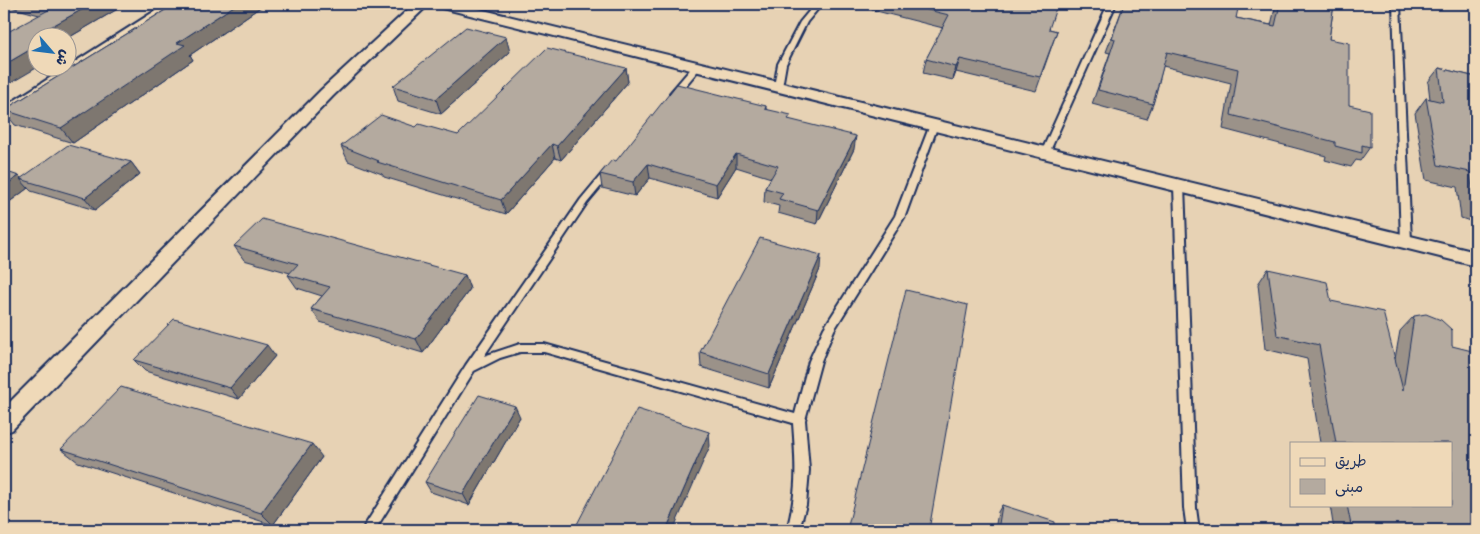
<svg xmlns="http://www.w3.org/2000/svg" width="1480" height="534" viewBox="0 0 1480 534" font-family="Delius,'Playpen Sans Arabic',sans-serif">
  <rect width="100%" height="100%" fill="#e7d2b4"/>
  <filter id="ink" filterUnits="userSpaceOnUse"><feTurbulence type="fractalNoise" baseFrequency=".02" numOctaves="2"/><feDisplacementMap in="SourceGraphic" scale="10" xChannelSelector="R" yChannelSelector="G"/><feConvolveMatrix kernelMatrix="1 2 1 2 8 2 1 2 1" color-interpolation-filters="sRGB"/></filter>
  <g filter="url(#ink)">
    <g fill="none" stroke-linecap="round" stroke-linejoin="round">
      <g stroke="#1b2f5e" stroke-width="4">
        <g id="service">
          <polygon points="166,4 174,4 4,113 4,107"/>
          <polygon points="815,4 822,4 807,22 786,64 782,87 781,89 775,89 774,87 778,64 800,22"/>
          <polygon points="1108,4 1116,4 1049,153 1048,155 1042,155 1041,153"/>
          <polygon points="1393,4 1400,4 1411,241 1406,245 1401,241"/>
          <polygon points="694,65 697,65 701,67 676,97 670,97 670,93"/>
          <path d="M934 122 938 125 905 216 834 330 821 361 805 420 809 470 806 505 799 530H787C798 490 796 464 793 423L544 352H520L500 358 474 371 375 530H362L466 365 581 199 606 169 609 168 613 171 612 173 587 203 484 356 520 344H544L795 414 809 361 824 328 895 216 930 125Z"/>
          <polygon points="1179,182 1184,185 1196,508 1199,530 1187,530 1184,508 1174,185"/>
        </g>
      </g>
      <g stroke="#1b2f5e" stroke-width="4">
        <g id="minor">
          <polygon points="414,4 429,4 333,96 12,430 4,433 4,408 321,90"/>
          <polygon points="436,4 459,4 1476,252 1476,266 438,7"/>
        </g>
      </g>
      <use href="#service" fill="#efd9b8" fill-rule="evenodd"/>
      <use href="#minor" fill="#efd9b8" fill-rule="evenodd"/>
    </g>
    <g fill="#9b9289" stroke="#1b2f5e">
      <polygon points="4,4 126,4 68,38 38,38 39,15 4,5"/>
      <polygon points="175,4 265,4 190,55 193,60 73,143 15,125 4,111 4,110"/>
      <polygon points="853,4 1035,4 1049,29 1057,31 1036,91 956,72 953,80 923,73 926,59 943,28 853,5"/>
      <polygon points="1124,4 1236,18 1271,25 1276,4 1334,4 1329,39 1349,105 1370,147 1360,161 1356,160 1351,167 1325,160 1326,156 1223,129 1231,83 1163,66 1153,104 1147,119 1092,104 1110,53 1106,52"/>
      <polygon points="510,52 441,114 398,101 393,86"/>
      <polygon points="626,68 628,82 561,160 555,158 506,214 384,177 382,174 348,161 341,146 458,135"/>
      <polygon points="1439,68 1476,77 1476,223 1461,218 1457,187 1426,180 1415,113 1426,98 1430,99 1428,82"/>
      <polygon points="766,106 766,109 854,149 817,224 778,213 779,206 764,202 765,188 771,178 736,167 717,197 650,178 635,196 602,188 600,174 616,161"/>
      <polygon points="131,162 140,174 95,210 31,191 28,188 4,206 4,171 21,178"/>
      <polygon points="234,246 465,275 470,289 423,353 320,322 311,309 322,296 297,288 288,275 290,273 244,260"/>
      <polygon points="820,269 769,388 701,367 700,352"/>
      <polygon points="1268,269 1331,301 1395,359 1400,331 1414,316 1452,346 1476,530 1334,530 1330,505 1451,505 1451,443 1320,443 1307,359 1265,349 1258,284"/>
      <polygon points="275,356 239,399 145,371 134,360"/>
      <polygon points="520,417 469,505 431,492 425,482"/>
      <polygon points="61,449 322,457 273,525 78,462"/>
      <polygon points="1002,505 1055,530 995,530 998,512"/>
    </g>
    <g fill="#7e776f" stroke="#1b2f5e">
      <polygon points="92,4 126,4 68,38 50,38 45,30"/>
      <polygon points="237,4 265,4 190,55 193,60 73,143 61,128 177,43"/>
      <polygon points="506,37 510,52 441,114 436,99"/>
      <polygon points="38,45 38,67 4,87 4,65"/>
      <polygon points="960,59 956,72 953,80 956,67"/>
      <polygon points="626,68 628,82 561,160 557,146"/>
      <polygon points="856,136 854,149 817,224 818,210"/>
      <polygon points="552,144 555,158 506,214 501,200"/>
      <polygon points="736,154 736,167 717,197 716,184"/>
      <polygon points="131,162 140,174 95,210 85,198"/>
      <polygon points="648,164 650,178 635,196 633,182"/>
      <polygon points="19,176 23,180 20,179 28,188 4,206 4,186"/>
      <polygon points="821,255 820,269 769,388 769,374"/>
      <polygon points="465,275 470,289 423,353 416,339"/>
      <polygon points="267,345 275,356 239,399 230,388"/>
      <polygon points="515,406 520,417 469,505 463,494"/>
      <polygon points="709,432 710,446 673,530 666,530"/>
      <polygon points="312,444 322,457 273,525 261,513"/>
    </g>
    <g fill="#b4aa9f" stroke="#1b2f5e">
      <polygon points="42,4 92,4 45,30 58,34 51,38 38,38 38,45 4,65 4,34 54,7"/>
      <polygon points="175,4 237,4 177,43 185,45 61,128 4,110"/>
      <polygon points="903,4 1035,4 1056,8 1049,29 1057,31 1040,77 960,59 956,67 926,59 949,15"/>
      <polygon points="1124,4 1239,4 1236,18 1275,26 1280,4 1334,4 1329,39 1349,43 1349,105 1370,110 1370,147 1362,145 1362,153 1335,146 1335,142 1231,115 1238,69 1167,52 1153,104 1098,90 1115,39 1112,38"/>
      <polygon points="466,27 506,37 436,99 393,86"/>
      <polygon points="547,48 626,68 557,146 552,144 501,200 377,162 379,161 341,146 381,115 416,127 419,124 458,135"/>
      <polygon points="1439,68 1476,77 1476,204 1474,204 1470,172 1438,165 1426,98 1443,102"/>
      <polygon points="677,84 766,106 765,109 791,115 788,119 856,136 818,210 779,199 783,193 765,188 778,166 736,154 716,184 648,164 633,182 600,174 612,160 616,161"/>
      <polygon points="68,145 131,162 85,198 20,179"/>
      <polygon points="4,171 19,176 4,186"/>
      <polygon points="262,219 465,275 416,339 311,309 330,287 288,275 298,264 234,246"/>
      <polygon points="760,238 821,255 769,374 700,352"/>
      <polygon points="1268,269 1327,282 1331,301 1383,312 1403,390 1414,316 1426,314 1441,320 1452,330 1452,346 1476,352 1476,530 1352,530 1347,505 1451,505 1451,443 1336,443 1319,345 1277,335"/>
      <polygon points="906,290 968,305 929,530 847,530"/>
      <polygon points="174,319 267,345 230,388 134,360"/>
      <polygon points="121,387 312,444 261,513 61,449"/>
      <polygon points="479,395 515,406 463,494 425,482"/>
      <polygon points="637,409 709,432 666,530 574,530"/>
      <polygon points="1002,505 1055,522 1055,530 998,530"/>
    </g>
  </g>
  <rect width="1480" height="534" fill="none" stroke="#efd9b8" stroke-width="20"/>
  <rect x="10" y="10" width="1460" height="514" fill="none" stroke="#1b2f5e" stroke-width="2" filter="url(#ink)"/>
  <rect x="1290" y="442" width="162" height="65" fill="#efd9b8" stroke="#9a9594"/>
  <rect x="1300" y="458" width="25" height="8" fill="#efd9b8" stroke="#9a9594"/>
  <text x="1335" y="466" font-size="15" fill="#1b2f5e">طريق</text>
  <rect x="1300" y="479" width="25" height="15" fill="#b4aa9f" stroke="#9a9594"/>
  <text x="1335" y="492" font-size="15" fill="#1b2f5e">مبنى</text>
  <g transform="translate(52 52) rotate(118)"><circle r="24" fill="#efd9b8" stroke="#9a9594"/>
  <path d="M0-4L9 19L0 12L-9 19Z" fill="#1f6fb2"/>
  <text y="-8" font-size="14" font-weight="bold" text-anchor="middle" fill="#1b2f5e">ش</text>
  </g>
</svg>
